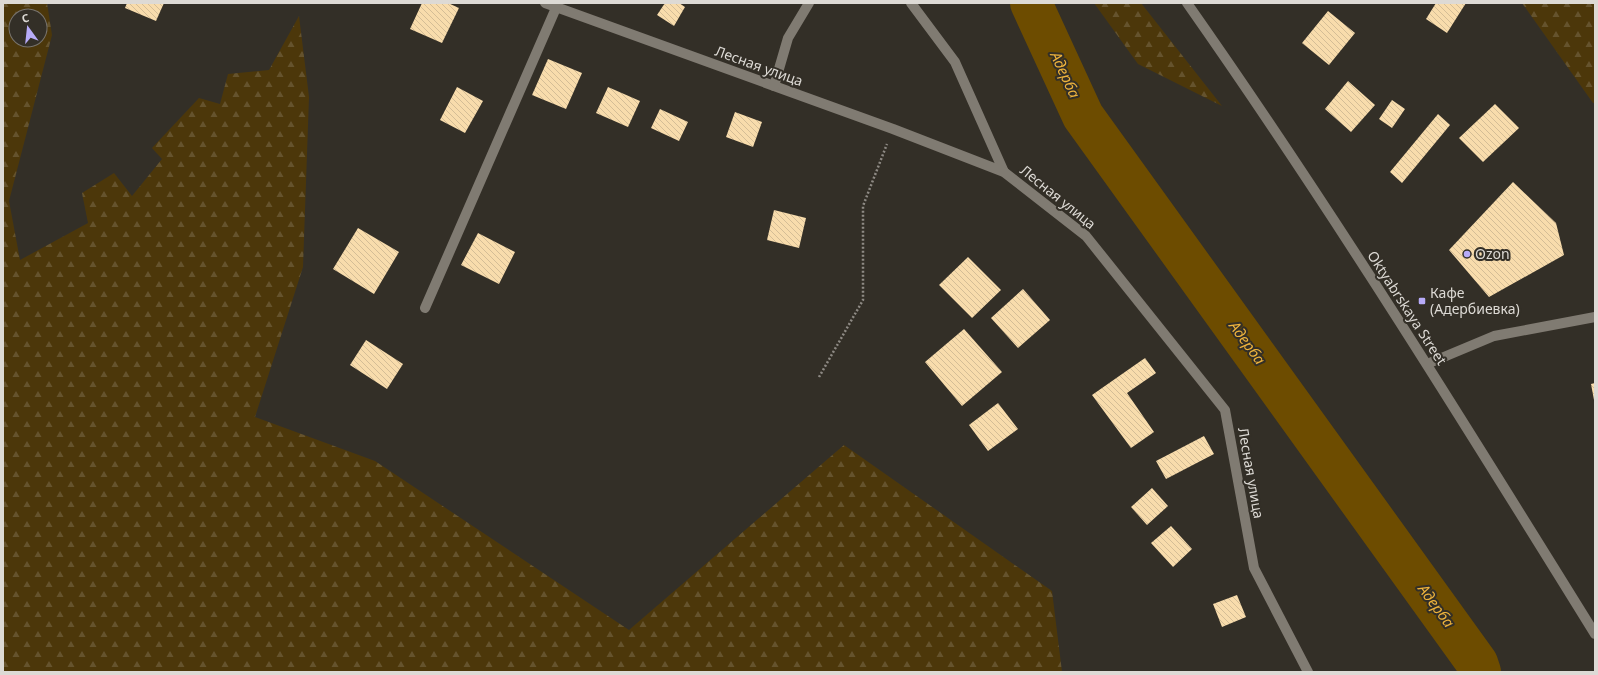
<svg xmlns="http://www.w3.org/2000/svg" width="1598" height="675" viewBox="0 0 1598 675" font-family="'Noto Sans',sans-serif">
  <defs>
    <pattern id="forest-firs" width="22" height="20" patternUnits="userSpaceOnUse"><rect width="22" height="20" fill="#4c370a"/><path d="M5 1l3.5 6h-7zM16 11l3.5 6h-7z" fill="#65532d"/></pattern>
    <pattern id="building-back-hatch" width="6" height="6" patternUnits="userSpaceOnUse"><rect width="6" height="6" fill="#f8dcac"/><path d="M-1 5l2 2M0 0l6 6M5-1l2 2" fill="none" stroke="#d4bd96"/></pattern>
  </defs>
  <rect width="100%" height="100%" fill="#332f27"/>
  <g fill="url(#forest-firs)" fill-rule="evenodd">
    <path d="M3 3H47L52 35 9 201 20 260 88 223 82 193 114 173 132 196 162 159 152 148 199 98 220 104 228 74 269 70 299 16 309 97 303 267 255 417 375 461 629 630 844 445 1052 591 1062 672H3ZM16 16H40V40H16Z"/>
    <polygon points="1094,3 1141,3 1222,106 1138,64"/>
    <polygon points="1522,3 1595,3 1595,103 1593,103"/>
  </g>
  <g fill="none" stroke-linecap="round" stroke-linejoin="round">
    <polyline stroke="#6d4c00" stroke-width="42" points="1031,3 1083,116 1477,663 1480,672"/>
  </g>
  <g fill="url(#building-back-hatch)">
    <polygon points="127,3 164,3 156,21 125,8"/>
    <polygon points="422,3 448,3 459,8 442,43 410,29"/>
    <polygon points="665,3 679,3 685,7 674,26 657,15"/>
    <polygon points="1436,3 1466,3 1447,33 1426,19"/>
    <polygon points="1328,11 1355,33 1329,65 1302,43"/>
    <polygon points="548,59 582,73 566,109 532,95"/>
    <polygon points="1348,81 1375,105 1351,132 1325,109"/>
    <polygon points="457,87 483,101 465,133 440,120"/>
    <polygon points="608,87 640,101 628,127 596,113"/>
    <polygon points="1392,100 1405,109 1392,128 1379,119"/>
    <polygon points="1495,104 1519,128 1483,162 1459,138"/>
    <polygon points="660,109 688,122 679,141 651,128"/>
    <polygon points="735,112 762,122 753,147 726,137"/>
    <polygon points="1438,114 1450,125 1402,183 1390,172"/>
    <polygon points="1513,182 1556,223 1564,255 1489,297 1449,250"/>
    <polygon points="774,210 806,218 799,248 767,240"/>
    <polygon points="358,228 399,252 374,294 333,269"/>
    <polygon points="478,233 515,252 499,284 461,265"/>
    <polygon points="968,257 1001,290 972,318 939,285"/>
    <polygon points="1023,289 1050,320 1018,348 991,318"/>
    <polygon points="964,329 1002,372 962,406 925,362"/>
    <polygon points="366,340 403,364 387,389 350,365"/>
    <polygon points="1145,358 1156,373 1127,393 1154,432 1131,448 1092,395"/>
    <polygon points="1595,383 1595,400 1594,400 1591,384"/>
    <polygon points="998,403 1018,429 988,451 969,425"/>
    <polygon points="1204,436 1214,454 1166,479 1156,461"/>
    <polygon points="1152,488 1168,506 1147,525 1131,507"/>
    <polygon points="1171,526 1192,549 1173,567 1151,543"/>
    <polygon points="1237,595 1246,617 1222,627 1213,604"/>
  </g>
  <g fill="none" stroke-linecap="round" stroke-linejoin="round">
    <polyline stroke="#8e8a84" stroke-width="2.5" stroke-dasharray="2 2" stroke-linecap="butt" points="819,377 863,300 863,206 887,144"/>
    <polyline stroke="#807b72" stroke-width="10" points="911,3 955,62 1004,172"/>
    <g stroke="#807b72" stroke-width="10">
      <polyline points="545,3 893,129 1004,172 1086,236 1225,410 1254,568 1308,672"/>
      <polyline points="774,86 788,38 809,3"/>
      <polyline points="425,308 556,8"/>
      <polyline points="1427,364 1494,336 1595,317"/>
    </g>
    <path stroke="#807b72" stroke-width="10" d="M1187 3C1331 208 1463 421 1595 634"/>
  </g>
  <g fill="#b7abf8" stroke="#332f27" stroke-width="1.5">
    <circle cx="1467" cy="254" r="4"/>
    <rect x="1418" y="297" width="8" height="8" rx="2"/>
  </g>
  <g text-anchor="middle" stroke-width="4" stroke-linejoin="round" paint-order="stroke">
    <g font-size="14" fill="#dddad5" stroke="#332f27">
      <text transform="translate(759 66) rotate(20)" y="5">Лесная улица</text>
      <text transform="translate(1058 197) rotate(39)" y="5">Лесная улица</text>
      <text transform="translate(1407 308) rotate(57)" y="5">Oktyabrskaya Street</text>
      <text transform="translate(1251 473) rotate(80)" y="5">Лесная улица</text>
    </g>
    <g font-size="14" fill="#dddad5" stroke="#332f27" text-anchor="start">
      <text x="1475" y="259">Ozon</text>
      <text x="1430" y="298">Кафе<tspan x="1430" dy="16">(Адербиевка)</tspan></text>
    </g>
    <g font-size="15" font-style="italic" fill="#eeb33c" stroke="#332f27">
      <text transform="translate(1065 75) rotate(65)" y="5">Адерба</text>
      <text transform="translate(1247 343) rotate(54)" y="5">Адерба</text>
      <text transform="translate(1436 606) rotate(54)" y="5">Адерба</text>
    </g>
  </g>
  <rect width="1598" height="675" fill="none" stroke="#dddad5" stroke-width="8"/>
  <g transform="translate(28 28) rotate(345)"><circle r="19" fill="#332f27" stroke="#77736d"/>
  <path d="M0-3L7 15L0 10L-7 15Z" fill="#b7abf8"/>
  <text y="-6" font-size="11" font-weight="bold" text-anchor="middle" fill="#dddad5">С</text>
  </g>
</svg>
